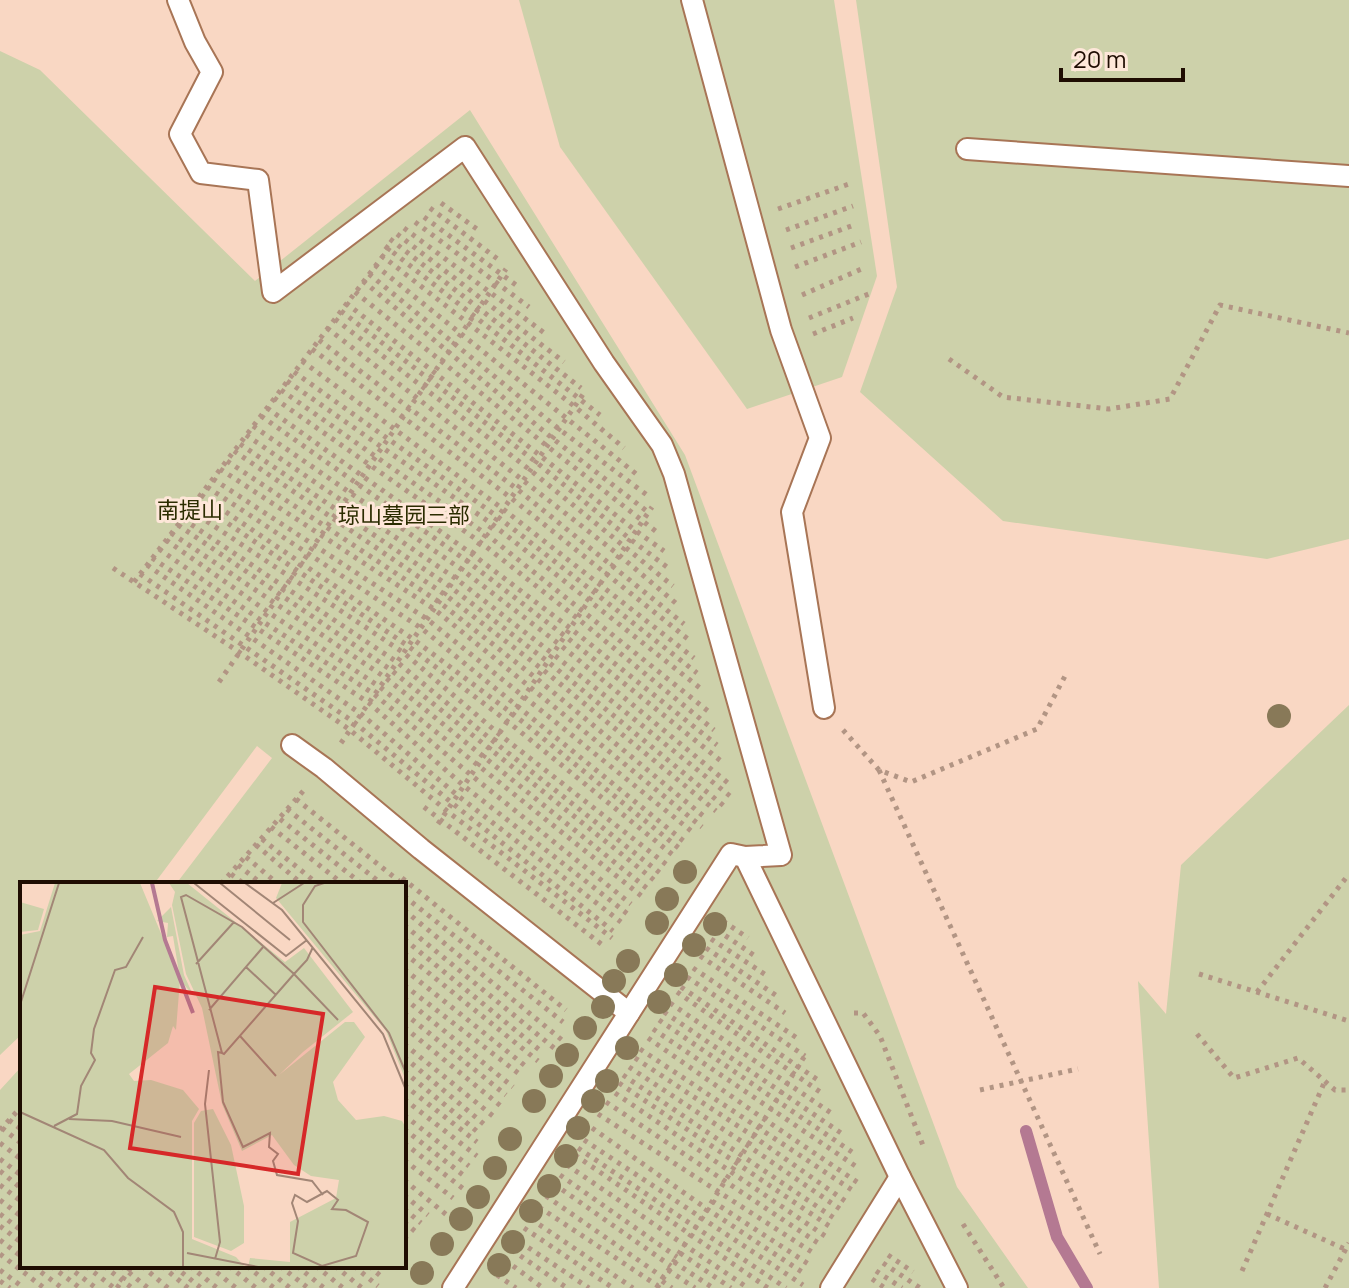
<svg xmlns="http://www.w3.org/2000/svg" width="1349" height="1288" viewBox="0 0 1349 1288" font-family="Manrope,'Noto Sans SC',sans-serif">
  <rect width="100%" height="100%" fill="#f9d7c3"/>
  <g fill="#cdd1aa">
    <polygon points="519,0 834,0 877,276 842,377 747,409 560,147"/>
    <polygon points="856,0 1349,0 1349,539 1267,559 1003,521 860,392 897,287"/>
    <polygon points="0,51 40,70 255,281 470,110 685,455 957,1187 1028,1288 0,1288 0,1090 22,1066 22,1266 404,1266 404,884 176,884 272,758 257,746 154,884 22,884 22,1034 0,1055"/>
    <polygon points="1349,705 1349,1288 1159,1288 1138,981 1166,1014 1181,865"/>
  </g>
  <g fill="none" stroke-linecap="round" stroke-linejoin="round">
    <polyline stroke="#b47992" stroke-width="12" points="1026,1131 1057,1237 1087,1288"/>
    <g stroke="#a87556" stroke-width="24">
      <g id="service">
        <polyline points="178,0 195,42 212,72 180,134 201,173 258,180 273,292 465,147 604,363 662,445 674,474 781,855 745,857"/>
        <polyline points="692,0 781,330 820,438 792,512 824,708"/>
        <polyline points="967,149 1349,176"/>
        <polyline points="292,745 324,768 421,849 629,1013"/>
        <polyline points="453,1288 731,854 745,857 900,1177 957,1288"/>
        <polyline points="831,1288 900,1177"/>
      </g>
    </g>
    <g stroke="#b29584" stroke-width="5" stroke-dasharray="4 6" stroke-linecap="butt">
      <polyline points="441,203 481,232"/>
      <polyline points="430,208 499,260"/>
      <polyline points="778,209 849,184"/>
      <polyline points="424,217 516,285"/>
      <polyline points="415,222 529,307"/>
      <polyline points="404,228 547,335"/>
      <polyline points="786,230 853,206"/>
      <polyline points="397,234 564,362"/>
      <polyline points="390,239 581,388"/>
      <polyline points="385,246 600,415"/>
      <polyline points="791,248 854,225"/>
      <polyline points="381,255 574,406 624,448"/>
      <polyline points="375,265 640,477"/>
      <polyline points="795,267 861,242"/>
      <polyline points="369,274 559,429 647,495"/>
      <polyline points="363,281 552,438 648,512"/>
      <polyline points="355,292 547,446 658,533"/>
      <polyline points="802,295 866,267"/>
      <polyline points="346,303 636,531 664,551"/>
      <polyline points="341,311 536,462 630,539 667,567"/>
      <polyline points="809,318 871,293"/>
      <polyline points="335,319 530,470 673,586"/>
      <polyline points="327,328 619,555 678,605"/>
      <polyline points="813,334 853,318"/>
      <polyline points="319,340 517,489 684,624"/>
      <polyline points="312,349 511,498 688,639"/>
      <polyline points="949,359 1003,397 1109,409 1170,399 1220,305 1349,333"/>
      <polyline points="302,361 503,509 694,658"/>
      <polyline points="294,372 498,517 697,673"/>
      <polyline points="287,381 492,524 700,688"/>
      <polyline points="281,390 486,534 708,711"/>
      <polyline points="274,398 480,542 577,618 714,730"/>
      <polyline points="267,408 472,554 570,628 717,745"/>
      <polyline points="261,416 467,561 565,636 721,761"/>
      <polyline points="253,426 461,569 559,644 728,783"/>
      <polyline points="246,435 455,578 553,654 730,796"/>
      <polyline points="240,444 449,586 547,661 724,806"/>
      <polyline points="234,451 444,594 542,669 716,811"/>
      <polyline points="227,461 439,602 536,678 707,819"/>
      <polyline points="220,469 434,609 702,827"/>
      <polyline points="213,479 427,619 695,834"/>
      <polyline points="207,487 421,628 686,843"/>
      <polyline points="201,495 413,639 513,714 680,849"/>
      <polyline points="199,497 390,247"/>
      <polyline points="195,501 408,646 507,721 673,855"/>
      <polyline points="190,510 404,653 499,734 667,865"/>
      <polyline points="183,519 397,662 493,741 660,873"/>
      <polyline points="178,525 391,670 654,880"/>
      <polyline points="171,533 386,678 649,890"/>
      <polyline points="166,540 268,612 380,687 644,898"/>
      <polyline points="159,549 262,621 374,694 471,775 631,904"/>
      <polyline points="152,558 369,703 464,786 629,915"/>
      <polyline points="147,565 361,714 457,795 621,922"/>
      <polyline points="113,568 239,652 350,730 447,811 612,938"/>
      <polyline points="140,574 355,723 452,803 613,931"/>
      <polyline points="134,582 191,508"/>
      <polyline points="219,682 506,269"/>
      <polyline points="843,730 879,770 911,782 1037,729 1065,676"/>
      <polyline points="341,743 586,390"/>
      <polyline points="879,770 1100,1254"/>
      <polyline points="296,799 399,881"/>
      <polyline points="424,807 605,947"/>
      <polyline points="287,809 382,884"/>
      <polyline points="280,819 362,884"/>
      <polyline points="438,824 652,507"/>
      <polyline points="271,827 343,884"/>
      <polyline points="262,839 318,884"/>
      <polyline points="256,845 302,884"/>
      <polyline points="246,857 278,884"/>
      <polyline points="238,865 262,884"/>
      <polyline points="231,874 244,884"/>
      <polyline points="402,878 566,1010"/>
      <polyline points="221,884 305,789"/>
      <polyline points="404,896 563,1022"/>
      <polyline points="404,910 562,1040"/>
      <polyline points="723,921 748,938"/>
      <polyline points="404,925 554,1048"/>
      <polyline points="717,930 758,958"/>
      <polyline points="404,939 542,1052"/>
      <polyline points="711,939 766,975"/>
      <polyline points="706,948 777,996"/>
      <polyline points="404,953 538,1061"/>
      <polyline points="700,956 785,1013"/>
      <polyline points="693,968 797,1038"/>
      <polyline points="404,969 528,1068"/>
      <polyline points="1199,974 1349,1021"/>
      <polyline points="687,977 805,1056"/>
      <polyline points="404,985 518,1073"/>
      <polyline points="681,987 818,1080"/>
      <polyline points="677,992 823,1094"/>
      <polyline points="1257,992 1349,874"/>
      <polyline points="404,998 513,1087"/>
      <polyline points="670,1003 834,1115"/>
      <polyline points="664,1012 844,1135"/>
      <polyline points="404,1013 506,1095"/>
      <polyline points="854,1013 863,1013 880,1036 924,1148"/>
      <polyline points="659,1020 852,1152"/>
      <polyline points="404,1027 502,1107"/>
      <polyline points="653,1029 860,1169"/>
      <polyline points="1197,1034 1234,1078 1298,1058 1335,1090 1349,1090"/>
      <polyline points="648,1038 764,1119 860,1184"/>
      <polyline points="404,1044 493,1116"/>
      <polyline points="640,1049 855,1192"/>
      <polyline points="404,1057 485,1125"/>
      <polyline points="635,1058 753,1136 848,1203"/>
      <polyline points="629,1067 747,1145 843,1211"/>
      <polyline points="404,1071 479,1133"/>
      <polyline points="623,1075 837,1220"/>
      <polyline points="619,1083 832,1228"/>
      <polyline points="404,1085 477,1142"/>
      <polyline points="980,1090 1078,1069"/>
      <polyline points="615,1093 828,1238"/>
      <polyline points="404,1099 477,1156"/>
      <polyline points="606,1102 821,1245"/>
      <polyline points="598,1114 815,1254"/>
      <polyline points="404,1115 469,1166"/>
      <polyline points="9,1120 22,1130"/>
      <polyline points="2,1128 22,1144"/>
      <polyline points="592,1128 707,1209 805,1274"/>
      <polyline points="404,1129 467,1178"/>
      <polyline points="0,1130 22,1106"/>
      <polyline points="584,1140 803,1285"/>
      <polyline points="0,1143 22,1160"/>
      <polyline points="404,1143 465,1190"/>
      <polyline points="578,1148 786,1288"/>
      <polyline points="575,1155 768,1288"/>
      <polyline points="0,1159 22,1176"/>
      <polyline points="404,1160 453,1198"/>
      <polyline points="567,1165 748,1288"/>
      <polyline points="0,1171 22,1189"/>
      <polyline points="560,1175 677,1257"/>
      <polyline points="404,1180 459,1225"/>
      <polyline points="554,1184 671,1266"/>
      <polyline points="0,1185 22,1202"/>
      <polyline points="404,1195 428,1215"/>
      <polyline points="546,1196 664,1278"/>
      <polyline points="0,1200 22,1217"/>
      <polyline points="712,1201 810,1265"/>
      <polyline points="539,1207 658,1286"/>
      <polyline points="404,1209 421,1223"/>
      <polyline points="0,1214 22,1231"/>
      <polyline points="1267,1214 1349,1251"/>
      <polyline points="531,1219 633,1288"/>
      <polyline points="404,1222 416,1232"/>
      <polyline points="963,1224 1004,1288"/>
      <polyline points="0,1226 22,1243"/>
      <polyline points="524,1228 613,1288"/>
      <polyline points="404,1237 410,1242"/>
      <polyline points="0,1240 22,1257"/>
      <polyline points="520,1242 589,1288"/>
      <polyline points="512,1250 567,1288"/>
      <polyline points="680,1253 731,1288"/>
      <polyline points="0,1254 44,1288"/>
      <polyline points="888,1255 913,1272"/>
      <polyline points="505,1260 543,1288"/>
      <polyline points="674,1262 713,1288"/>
      <polyline points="883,1263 920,1288"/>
      <polyline points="33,1266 62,1288"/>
      <polyline points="51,1266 80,1288"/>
      <polyline points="67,1266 96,1288"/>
      <polyline points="86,1266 114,1288"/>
      <polyline points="104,1266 132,1288"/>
      <polyline points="121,1266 148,1288"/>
      <polyline points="142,1266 168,1288"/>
      <polyline points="162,1266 188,1288"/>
      <polyline points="174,1266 201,1288"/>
      <polyline points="190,1266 217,1288"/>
      <polyline points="209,1266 236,1288"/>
      <polyline points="229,1266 256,1288"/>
      <polyline points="247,1266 274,1288"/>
      <polyline points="263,1266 290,1288"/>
      <polyline points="280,1266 308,1288"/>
      <polyline points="297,1266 324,1288"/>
      <polyline points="316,1266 343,1288"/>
      <polyline points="335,1266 362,1288"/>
      <polyline points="354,1266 378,1286"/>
      <polyline points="369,1266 383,1278"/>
      <polyline points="387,1266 390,1268"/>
      <polyline points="0,1270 24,1288"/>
      <polyline points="668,1270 695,1288"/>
      <polyline points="876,1271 902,1288"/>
      <polyline points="1242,1271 1325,1081"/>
      <polyline points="497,1275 516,1288"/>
      <polyline points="872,1279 885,1288"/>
      <polyline points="0,1281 10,1288"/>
      <polyline points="662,1281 672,1288"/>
      <polyline points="117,1288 132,1266"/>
      <polyline points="657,1288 806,1054"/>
      <polyline points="1325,1288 1349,1243"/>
    </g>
    <use href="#service" stroke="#fff" stroke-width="20"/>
  </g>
  <g fill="#887958">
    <circle cx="1279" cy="716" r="12"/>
    <circle cx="685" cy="872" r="12"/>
    <circle cx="667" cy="899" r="12"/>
    <circle cx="657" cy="923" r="12"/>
    <circle cx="715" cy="924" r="12"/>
    <circle cx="694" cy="945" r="12"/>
    <circle cx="628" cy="961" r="12"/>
    <circle cx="676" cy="975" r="12"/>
    <circle cx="614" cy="981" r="12"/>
    <circle cx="659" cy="1002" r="12"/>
    <circle cx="603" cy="1007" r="12"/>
    <circle cx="585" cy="1028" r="12"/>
    <circle cx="627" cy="1048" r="12"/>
    <circle cx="567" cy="1055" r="12"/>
    <circle cx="551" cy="1076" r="12"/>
    <circle cx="607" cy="1081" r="12"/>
    <circle cx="534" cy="1101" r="12"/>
    <circle cx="593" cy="1101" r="12"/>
    <circle cx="578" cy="1128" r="12"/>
    <circle cx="510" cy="1139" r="12"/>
    <circle cx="566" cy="1156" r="12"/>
    <circle cx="495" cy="1168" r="12"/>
    <circle cx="549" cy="1186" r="12"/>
    <circle cx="478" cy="1197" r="12"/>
    <circle cx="531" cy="1211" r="12"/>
    <circle cx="461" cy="1219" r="12"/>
    <circle cx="513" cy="1242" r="12"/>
    <circle cx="442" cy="1244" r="12"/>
    <circle cx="499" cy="1265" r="12"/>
    <circle cx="422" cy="1273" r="12"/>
  </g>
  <g text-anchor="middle" stroke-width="6" stroke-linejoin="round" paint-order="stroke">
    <g font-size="22" fill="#2b2c00" stroke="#fee7d9">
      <text x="190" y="518">南提山</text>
      <text x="404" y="523">琼山墓园三部</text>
    </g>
  </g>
  <g transform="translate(20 882)">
    <rect width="386" height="386" fill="#f9d7c3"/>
    <path d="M35 1H120L160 97 153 54 147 55 148 41 137 39 151 25 164 93 173 113 160 98 156 148 153 144 148 161 109 192 114 199 131 198 163 208 179 227 172 239V357L216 375 225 385H0V53L20 49ZM149 1H167L265 80 284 66 333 130 283 170 259 193 325 140H334L345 155 313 200 318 218 336 238 364 234 382 239 386 246V385H228L230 376 270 380V340L316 316 319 298 291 294 274 283 252 253 222 269 202 222 182 126 166 92 152 23 155 10ZM262 1H386V199L366 149 256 16ZM0 20 24 27 18 48 0 50ZM193 227 211 263 224 324V361L211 369 174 355V241L181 229Z" fill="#cdd1aa"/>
    <path fill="none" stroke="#b47992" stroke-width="4" d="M132 1 145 58 173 131"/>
    <path fill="none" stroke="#a28676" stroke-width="2" d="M174 1 266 74 287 58M200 1 270 58M225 1 262 28 363 152 386 208M304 1 295 4 283 23V40L369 151 386 191M253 21 284 1M293 65 287 78 274 92 204 172 202 171 161 15 166 13 222 45 274 92 318 138M176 82 214 40M226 85 256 113M0 123 39 1M189 128 244 64M220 154 256 194M202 171 198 170 203 220 223 265 250 251 249 265 258 272 253 279 257 293 292 299 303 313M189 188 185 222 200 360 195 377M0 230 84 268 108 296 154 330 163 350V385M49 237 92 239 161 255M34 244 57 232 61 204 75 178 71 171 74 147 95 88 106 85 123 55M307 309 318 318 312 327 326 328 348 340 336 374 302 384 273 371 278 339 272 321 275 313 287 320ZM167 371 238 385"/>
    <path fill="#d62828" fill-opacity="0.15" stroke="#d62828" stroke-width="4" d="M135 105 303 132 278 292 110 266Z"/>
    <rect width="386" height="386" fill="none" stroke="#1f0d02" stroke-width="4"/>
  </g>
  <path d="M1061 68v12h122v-12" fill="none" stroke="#1f0d02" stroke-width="4"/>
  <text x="1073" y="68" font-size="24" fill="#1f0d02" stroke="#fee7d9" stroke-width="6" paint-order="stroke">20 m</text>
</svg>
